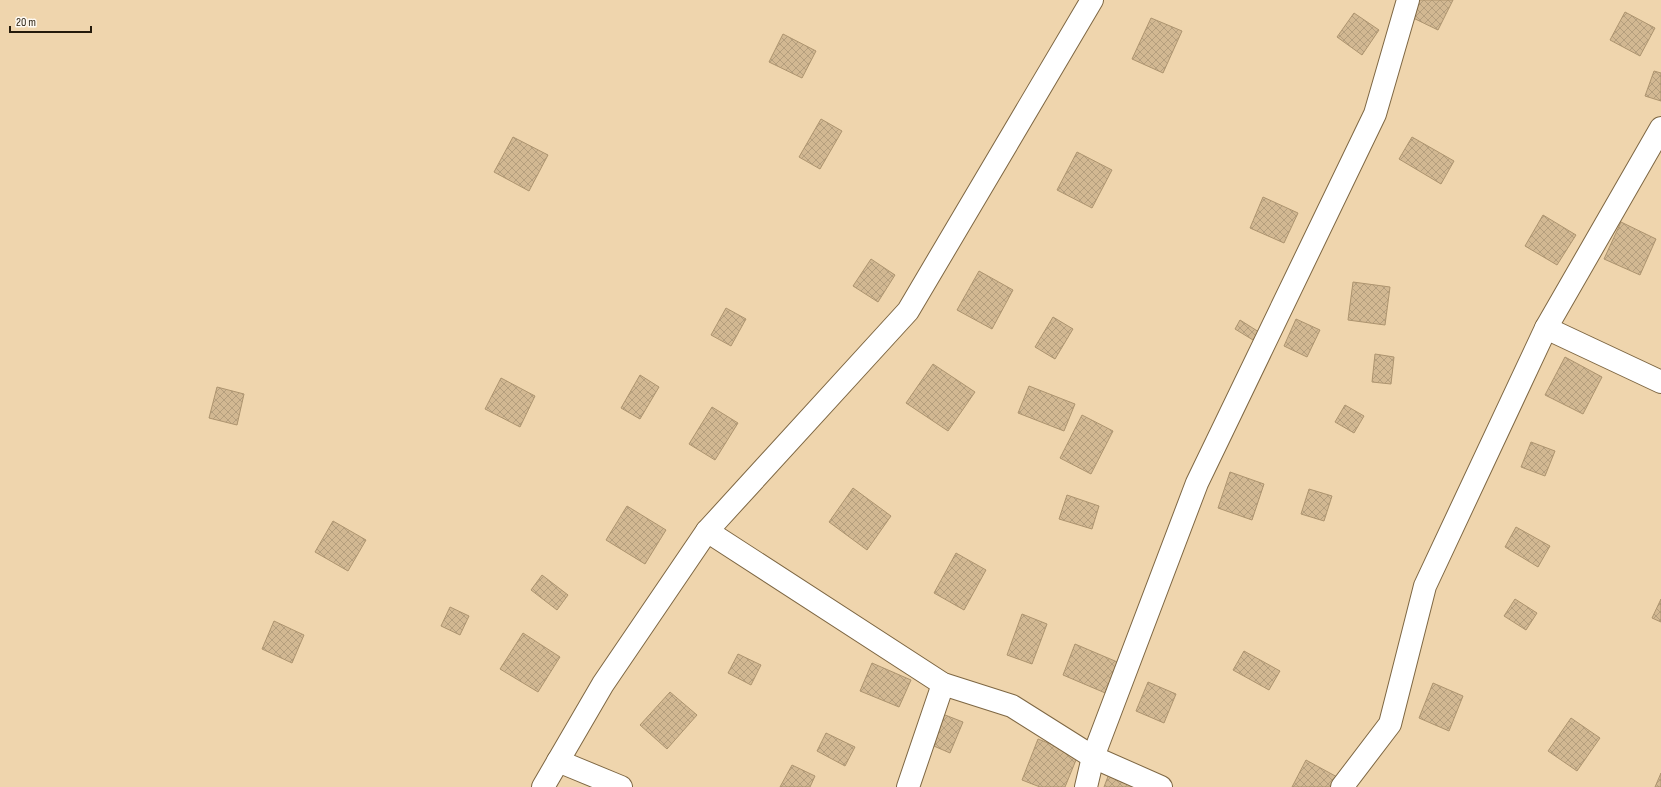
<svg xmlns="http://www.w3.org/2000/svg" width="1661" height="787" viewBox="0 0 1661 787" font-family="'Sofia Sans Condensed',sans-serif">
  <defs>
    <pattern id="building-cross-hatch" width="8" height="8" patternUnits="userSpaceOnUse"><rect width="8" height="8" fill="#d2b892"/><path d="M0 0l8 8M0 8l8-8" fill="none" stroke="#b49e7d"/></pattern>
  </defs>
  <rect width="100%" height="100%" fill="#efd5ad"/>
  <g fill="url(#building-cross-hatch)" stroke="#ad946f">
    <polygon points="1414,0 1453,0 1438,30 1407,15"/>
    <polygon points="1625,12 1655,28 1640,56 1610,40"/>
    <polygon points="1354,13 1379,30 1362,55 1337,37"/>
    <polygon points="1151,18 1182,31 1163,73 1132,59"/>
    <polygon points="783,34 816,51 802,78 769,62"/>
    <polygon points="1654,71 1661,73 1661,101 1645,96"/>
    <polygon points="821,119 842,131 820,169 799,157"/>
    <polygon points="513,137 548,155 529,191 494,172"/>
    <polygon points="1412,137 1454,161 1441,184 1399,159"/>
    <polygon points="1077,152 1112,170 1092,208 1057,190"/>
    <polygon points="1263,197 1298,213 1284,243 1250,228"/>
    <polygon points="1543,215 1576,235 1557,265 1525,246"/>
    <polygon points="1621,222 1656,239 1640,275 1604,259"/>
    <polygon points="871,259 895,275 878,302 853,286"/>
    <polygon points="979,271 1013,290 992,329 957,310"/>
    <polygon points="1353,282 1390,287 1385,325 1348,320"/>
    <polygon points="726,308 746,319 731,346 711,335"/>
    <polygon points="1053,317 1073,329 1055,359 1035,347"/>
    <polygon points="1296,319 1320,330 1307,357 1284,346"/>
    <polygon points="1240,320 1259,332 1253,340 1235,329"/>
    <polygon points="1375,354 1394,357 1391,384 1372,382"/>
    <polygon points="1565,357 1602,377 1583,414 1545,395"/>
    <polygon points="933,364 975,392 948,431 906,403"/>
    <polygon points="640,375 659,387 640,419 621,408"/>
    <polygon points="501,378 535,396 520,427 485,409"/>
    <polygon points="1029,386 1075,404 1064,431 1018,413"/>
    <polygon points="217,387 244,394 237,425 209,418"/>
    <polygon points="1345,405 1364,416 1354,433 1335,422"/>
    <polygon points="712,407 738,423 715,460 689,444"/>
    <polygon points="1082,415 1113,431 1091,474 1060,458"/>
    <polygon points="1531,442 1555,451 1545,476 1521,467"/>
    <polygon points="1230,472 1264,484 1252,520 1218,508"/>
    <polygon points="853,488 891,516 867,550 829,522"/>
    <polygon points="1309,489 1332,496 1324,521 1301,514"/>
    <polygon points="1067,495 1099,506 1092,529 1059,519"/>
    <polygon points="627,506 666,530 645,564 606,540"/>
    <polygon points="333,521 366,540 348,571 315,552"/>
    <polygon points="1516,527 1550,546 1538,567 1505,547"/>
    <polygon points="956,553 986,570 964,610 934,593"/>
    <polygon points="542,575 568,595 557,610 531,590"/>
    <polygon points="1515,599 1537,613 1526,630 1504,616"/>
    <polygon points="1661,599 1661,622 1652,618"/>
    <polygon points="450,607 469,616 460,635 441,626"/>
    <polygon points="1022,614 1047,624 1032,664 1007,655"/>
    <polygon points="274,621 304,635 292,663 262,649"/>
    <polygon points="523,633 560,657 538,692 500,669"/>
    <polygon points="1075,644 1122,664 1110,695 1063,675"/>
    <polygon points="1244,651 1280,671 1269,690 1233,670"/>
    <polygon points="738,654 761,665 751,685 728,673"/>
    <polygon points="872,663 911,680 899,707 860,691"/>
    <polygon points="1148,682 1176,694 1164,723 1136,711"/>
    <polygon points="1433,683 1463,696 1449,731 1419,718"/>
    <polygon points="670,692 697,715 667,749 640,725"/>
    <polygon points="940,713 963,722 950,753 927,743"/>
    <polygon points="1571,718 1600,738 1577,771 1548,751"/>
    <polygon points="826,733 855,747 845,766 817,751"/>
    <polygon points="1038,739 1078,755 1065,787 1040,787 1022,780"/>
    <polygon points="1306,760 1339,778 1334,787 1292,787"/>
    <polygon points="792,765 815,776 810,787 780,787"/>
    <polygon points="1110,771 1151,787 1104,787"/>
    <polygon points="1661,773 1661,787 1655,787"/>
  </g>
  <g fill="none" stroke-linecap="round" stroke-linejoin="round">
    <g stroke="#7e6743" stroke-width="24">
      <g id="minor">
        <polyline points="1546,328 1661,382"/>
        <polyline points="707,531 943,684 1012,706 1093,757 1161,787"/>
        <polyline points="558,761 621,787"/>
        <polyline points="543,787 603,684 707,531 908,311 1092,0"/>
        <polyline points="908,787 943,684"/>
        <polyline points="1086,787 1093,757 1197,483 1375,114 1408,0"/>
        <polyline points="1342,787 1390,724 1425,586 1546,328 1661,128"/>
      </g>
    </g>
    <use href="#minor" stroke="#fff" stroke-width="22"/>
  </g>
  <path d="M10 26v6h81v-6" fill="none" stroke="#241a0b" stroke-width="2"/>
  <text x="16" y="26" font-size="12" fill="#241a0b" stroke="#fef9f1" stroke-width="3" paint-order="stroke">20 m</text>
</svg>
